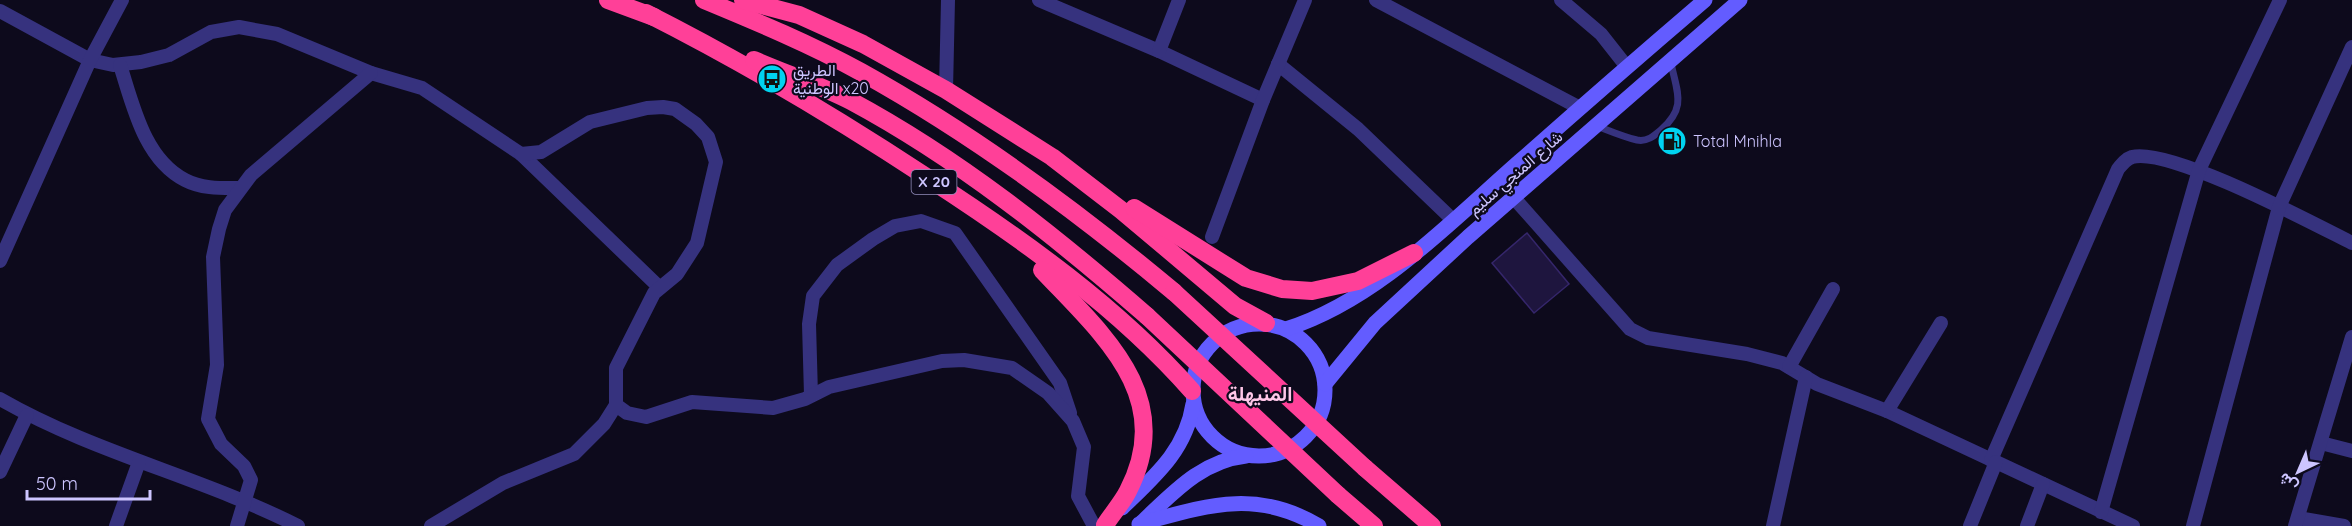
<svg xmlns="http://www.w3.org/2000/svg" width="2352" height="526" viewBox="0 0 2352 526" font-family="Quicksand,Vazirmatn,sans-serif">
  <rect width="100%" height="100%" fill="#0d0a1c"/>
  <polygon fill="#1e153e" stroke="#35266b" stroke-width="1.5" points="1527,233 1569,284 1534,313 1492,263"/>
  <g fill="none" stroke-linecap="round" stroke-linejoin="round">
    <path stroke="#36327e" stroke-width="7" d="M1597 126C1610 131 1624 137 1637 140 1647 142 1654 136 1661 130 1687 107 1677 93 1671 63"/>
    <g stroke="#36327e" stroke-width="14">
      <polyline points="1039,0 1159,51 1263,100"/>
      <polyline points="1376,0 1580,108"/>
      <polyline points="1561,0 1601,34 1627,67"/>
      <polyline points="0,11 90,60 113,65 141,62 169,55 211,32 239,27 277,34 371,73 422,88 521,154 659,287"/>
      <polyline points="1159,51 1179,0"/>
      <polyline points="1278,64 1358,129 1453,220"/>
      <path d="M120 65C133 105 144 159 185 180 202 189 222 188 240 188"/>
      <polyline points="946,90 948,0"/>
      <polyline points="1514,198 1630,329 1648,338 1747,354 1782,363 1817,384 1887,411 2133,526"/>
      <polyline points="1212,237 1263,100 1305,0"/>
      <polyline points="0,261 90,60 122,0"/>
      <polyline points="1789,367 1833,289"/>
      <polyline points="811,395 809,324 813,296 837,265 873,239 895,226 921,221 955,233 1060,383 1070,413"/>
      <path d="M0 399C94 453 201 477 298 526"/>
      <polyline points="616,405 627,413 646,417 692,402 773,408 805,399 829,387 942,361 964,360 1012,368 1048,393 1073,421 1084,447 1078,496 1094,526"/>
      <polyline points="1887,411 1941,323"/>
      <polyline points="2321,443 2352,451"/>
      <path d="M1991 460 2118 169C2122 164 2126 159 2132 157 2170 147 2312 223 2352 243"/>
      <polyline points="0,472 27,415"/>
      <polyline points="2101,512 2199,170 2280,0"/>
      <polyline points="2298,518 2344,526"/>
      <polyline points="116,526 139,462"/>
      <polyline points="237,526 251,480 244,466 221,444 208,419 217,365 213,257 219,229 225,210 251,175 371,73"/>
      <polyline points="431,526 503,483 574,454 604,424 616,405 616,368 654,293 677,274 697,243 716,162 708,137 696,124 675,109 663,107 647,108 590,122 541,152 521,154"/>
      <polyline points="1773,526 1806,377"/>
      <polyline points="1970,526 1996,462"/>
      <polyline points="2027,526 2043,484"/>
      <polyline points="2193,526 2279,207 2352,47"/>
      <polyline points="2295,526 2352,337"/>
    </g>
    <g stroke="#635cff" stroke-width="15">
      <circle cx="1259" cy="390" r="66"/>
      <path d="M1286 329C1377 300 1449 223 1520 161 1581 107 1643 53 1705 0"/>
      <polyline points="1325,384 1375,323 1468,237 1740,0"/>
      <path d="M1122 508C1155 476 1186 450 1193 404"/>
      <path d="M1142 522C1173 493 1201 461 1246 456"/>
      <path d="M1139 524C1205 506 1256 488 1319 526"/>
    </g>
    <g stroke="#ff4098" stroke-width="18">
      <polyline points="608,0 654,17"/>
      <path d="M704 0C757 22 810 44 861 72 973 134 1076 210 1174 292"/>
      <polyline points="743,0 799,15 863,44 946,90 1052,157 1121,210 1235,306 1266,323"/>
      <path d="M646 13C743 62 837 118 928 178 1022 239 1118 307 1192 391"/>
      <path d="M754 60C786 74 820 85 851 101 959 159 1055 236 1147 316"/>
      <polyline points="1134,208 1246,278 1282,289 1312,291 1358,281 1414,253"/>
      <path d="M1042 270C1102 334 1177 396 1128 491 1122 503 1112 514 1105 525"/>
      <polyline points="1365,468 1432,526"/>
      <polyline points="1338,495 1374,526"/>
    </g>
    <g stroke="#ff4098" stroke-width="18">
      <polyline points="1174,292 1365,468"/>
      <polyline points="1147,316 1338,495"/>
    </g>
  </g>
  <defs>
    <g id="bus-disc" transform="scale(1.5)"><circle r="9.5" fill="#00d3f0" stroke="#0d0a1c"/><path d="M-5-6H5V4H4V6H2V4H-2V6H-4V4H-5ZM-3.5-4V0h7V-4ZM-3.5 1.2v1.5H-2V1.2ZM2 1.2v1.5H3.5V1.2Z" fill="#111"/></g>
    <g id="fuel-disc" transform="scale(1.5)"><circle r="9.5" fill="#00d3f0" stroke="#0d0a1c"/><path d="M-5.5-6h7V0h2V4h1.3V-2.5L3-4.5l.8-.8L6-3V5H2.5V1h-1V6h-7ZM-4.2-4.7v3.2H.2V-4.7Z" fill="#111"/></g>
  </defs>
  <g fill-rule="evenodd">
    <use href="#bus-disc" x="772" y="79"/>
    <use href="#fuel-disc" x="1672" y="141"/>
  </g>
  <g text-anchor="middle" stroke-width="4.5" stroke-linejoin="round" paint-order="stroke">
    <rect fill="#0d0a1c" stroke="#938dbb" stroke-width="1.5" x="911.5" y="170" width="45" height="24" rx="4.5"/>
    <g font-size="15" font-weight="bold" fill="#cdc5ff">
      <text x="934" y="187">X 20</text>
    </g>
    <g font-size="16" fill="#cdc5ff" stroke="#0d0a1c" text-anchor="start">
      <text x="793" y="76">الطريق<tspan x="793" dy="18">الوطنية x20</tspan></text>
      <text x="1693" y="147">Total Mnihla</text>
    </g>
    <g font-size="16" fill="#cdc5ff" stroke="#0d0a1c">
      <text transform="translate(1515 173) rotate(-41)" y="6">شارع المنجي سليم</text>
    </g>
    <g font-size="20" font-weight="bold" fill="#ffc7e9" stroke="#0d0a1c">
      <text x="1260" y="401">المنيهلة</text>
    </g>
  </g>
  <g transform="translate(2298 472) rotate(224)" stroke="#0d0a1c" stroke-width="4.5" paint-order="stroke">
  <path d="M0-4.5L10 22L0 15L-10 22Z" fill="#cdc5ff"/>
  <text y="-9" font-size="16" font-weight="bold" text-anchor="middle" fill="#cdc5ff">ش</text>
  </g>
  <path d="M27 490v9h123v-9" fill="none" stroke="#cdc5ff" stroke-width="3"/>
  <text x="36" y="490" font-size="18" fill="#cdc5ff" stroke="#0d0a1c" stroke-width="4.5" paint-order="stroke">50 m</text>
</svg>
